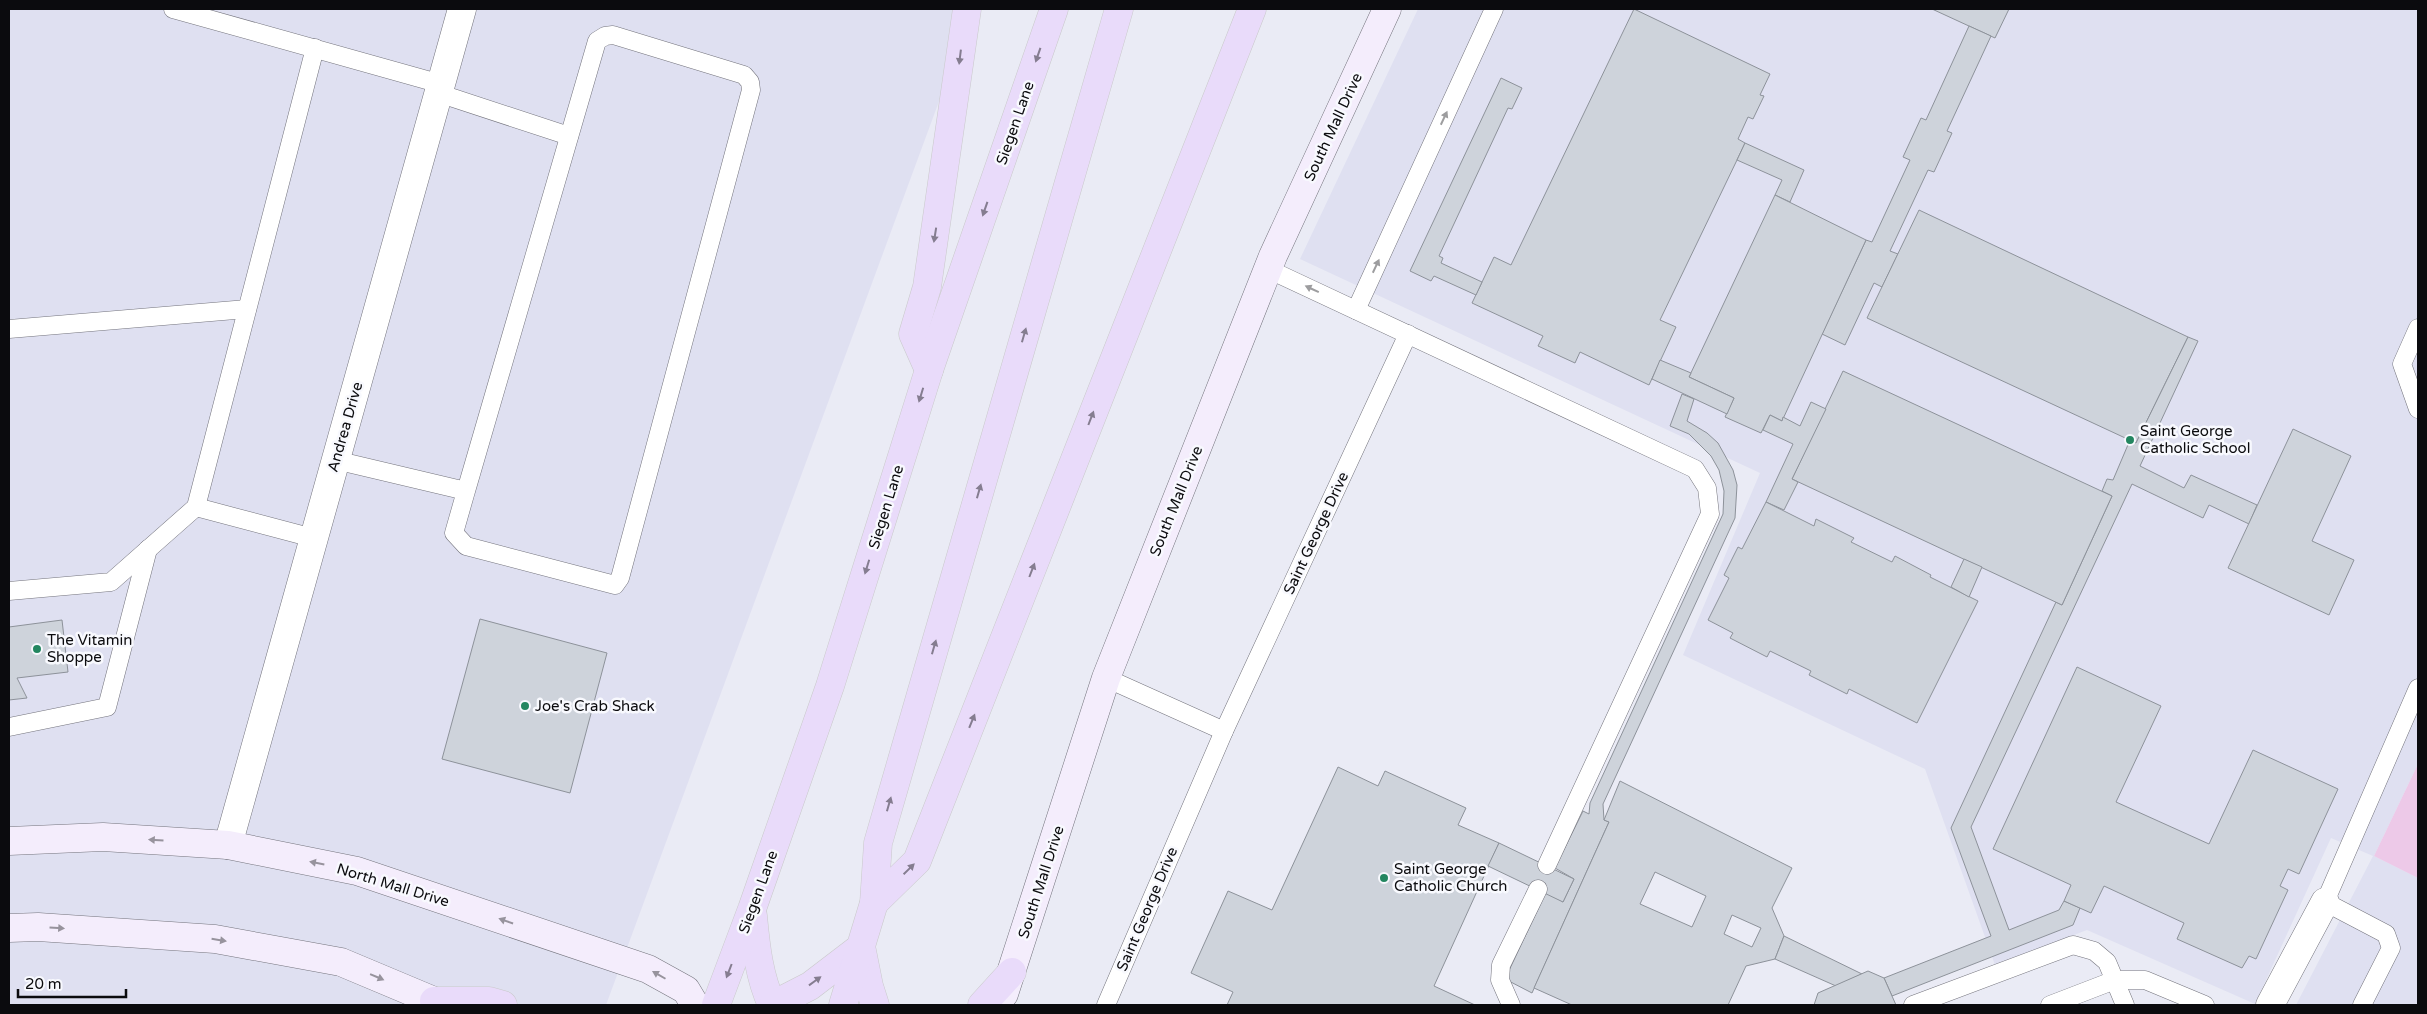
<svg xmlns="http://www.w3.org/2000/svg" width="2427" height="1014" viewBox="0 0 2427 1014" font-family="'Varela Round',sans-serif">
  <rect width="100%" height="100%" fill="#eaebf5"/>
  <g fill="#dfe0f1">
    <polygon points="9,9 973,9 606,1005 9,1005"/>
    <polygon points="1418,9 2418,9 2418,764 2374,856 2418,878 2418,1005 2296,1005 2373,856 2331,838 2255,1004 2087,930 1995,965 1925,769 1683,655 1760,473 1300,259"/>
  </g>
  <polygon fill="#edc9e8" points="2418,764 2418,878 2374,856"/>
  <g fill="#ced3db" stroke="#8d929a" fill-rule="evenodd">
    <polygon points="1634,9 1770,74 1760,95 1764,96 1753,119 1748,117 1738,139 1745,143 1737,160 1660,320 1676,327 1649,385 1580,352 1575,363 1538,346 1543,336 1472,303 1494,257 1511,265"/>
    <polygon points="1932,9 2009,9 1995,38"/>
    <polygon points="1969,26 1991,36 1947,131 1952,133 1934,172 1928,170 1890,251 1898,254 1882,287 1874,283 1845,345 1822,334 1866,240 1872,242 1910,160 1903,157 1921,118 1926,120"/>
    <polygon points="1501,78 1522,88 1512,109 1508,108 1439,256 1443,258 1441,263 1482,282 1476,295 1434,276 1431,281 1410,271"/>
    <polygon points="1745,143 1804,170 1790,202 1775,195 1782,180 1737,160"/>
    <polygon points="1775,195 1866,240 1782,421 1770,415 1761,433 1725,417 1734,398 1689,377"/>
    <polygon points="1919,210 2188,337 2136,443 1867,318"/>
    <polygon points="2188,337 2198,341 2140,466 2184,488 2191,475 2257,505 2249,524 2209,505 2203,518 2132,484 1971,827 2009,930 2059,910 2064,901 2080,908 2073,925 1892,996 1884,978 1991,936 1951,828 2056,602 2062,605 2112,496 2102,491 2107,479 2113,480 2130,440 2136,443"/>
    <polygon points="1660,360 1691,373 1689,377 1734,398 1727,414 1652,379"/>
    <polygon points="1843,371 2112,496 2062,605 1792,479"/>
    <polygon points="1682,394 1694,399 1687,421 1707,433 1718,443 1733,470 1737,485 1735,518 1603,804 1604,820 1609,822 1532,993 1505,979 1546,892 1563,902 1574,879 1555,868 1583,811 1589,814 1590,803 1723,514 1724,491 1719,470 1711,456 1689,434 1670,426"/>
    <polygon points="1811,402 1826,409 1792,479 1798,482 1784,510 1766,502 1793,444 1763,430 1770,415 1782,421 1783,417 1800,426"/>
    <polygon points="2293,429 2351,456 2312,541 2354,560 2329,615 2228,568"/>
    <polygon points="1766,502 1814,526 1816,519 1854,538 1851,542 1892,562 1895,556 1931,575 1930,577 1978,601 1917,723 1849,689 1847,694 1809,675 1811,671 1770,651 1767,657 1730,638 1733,633 1708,620 1729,578 1724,575 1738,547 1742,549"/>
    <polygon points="1964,559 1982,567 1969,597 1951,587"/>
    <polygon points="480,619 607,653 570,793 442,759"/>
    <polygon points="62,620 68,672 17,678 27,698 9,700 9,627"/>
    <polygon points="2077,667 2161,706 2116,802 2209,844 2253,750 2338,789 2299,874 2288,869 2280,886 2288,890 2256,959 2249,956 2242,968 2177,939 2184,923 2104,886 2091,913 2064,901 2071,885 1993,849"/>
    <polygon points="1338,767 1378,786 1385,771 1466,808 1458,825 1499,843 1434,986 1475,1005 1227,1005 1233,992 1191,973 1228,891 1272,910"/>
    <path d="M1620 781 1792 868 1772 908 1784 936 1775 959 1746 966 1728 1005H1572L1534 988 1609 822 1604 820ZM1655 872 1706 896 1692 927 1640 904ZM1732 915 1761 928 1752 947 1724 934Z"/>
    <polygon points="1499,843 1574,879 1563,902 1488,866"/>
    <polygon points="1784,936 1862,974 1836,986 1775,959"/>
    <polygon points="1868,971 1884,978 1896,1005 1814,1005 1818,993"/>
  </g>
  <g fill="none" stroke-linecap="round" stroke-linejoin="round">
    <g stroke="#74747d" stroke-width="19">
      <g id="lane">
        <polyline points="173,9 441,84"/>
        <polyline points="438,93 569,136"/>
        <polyline points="1268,269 1695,469 1707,488 1710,514 1547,865"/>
        <polyline points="1356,310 1494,9"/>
        <polyline points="2418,328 2402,364 2418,409"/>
        <polyline points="9,329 247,309"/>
        <polyline points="335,460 466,491 454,533 466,546 615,585 620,578 751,90 750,82 744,75 613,35 605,36 597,41 466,491"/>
        <polyline points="196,507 313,538"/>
        <polyline points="9,591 111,582 196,507 315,48"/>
        <polyline points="1106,678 1224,731"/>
        <polyline points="9,727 107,707 148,549"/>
        <polyline points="1106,1005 1224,731 1408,334"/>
        <polyline points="1511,1005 1500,980 1501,965 1538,889"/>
        <polyline points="1913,1005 2073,945 2094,951 2107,962 2125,1005"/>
        <polyline points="2050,1005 2115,980 2145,980 2205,1005"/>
        <polyline points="2362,1005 2391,948 2386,934 2325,902 2418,688"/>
      </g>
    </g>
    <g stroke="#74747d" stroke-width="29">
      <g id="street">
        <polyline points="228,845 462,9"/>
        <polyline points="2270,1005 2325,902"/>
      </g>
    </g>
    <g stroke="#74747d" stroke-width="29">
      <g id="secondary">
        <polyline points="9,841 103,837 228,845 357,871 648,969 686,990 695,1005"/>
        <polyline points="9,928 38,927 215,939 341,962 434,1001"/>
        <polyline points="1004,994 1106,678 1273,256 1387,9"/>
      </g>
    </g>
    <g stroke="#c9c9ca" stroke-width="29">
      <g id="primary">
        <polyline points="929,370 913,334 927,287 967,9"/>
        <polyline points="874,903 917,861 1252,9"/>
        <path d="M753 916C756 948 759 976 772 1005"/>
        <polyline points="862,951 869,986 875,1005"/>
        <polyline points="434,1001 489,1001 503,1005"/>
        <polyline points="716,1005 752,909 830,686 929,370 1054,9"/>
        <polyline points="773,1005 810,986 861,947"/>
        <polyline points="843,1005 874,903 878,843 1119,9"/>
        <polyline points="982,1005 1012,972"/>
      </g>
    </g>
    <use href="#lane" stroke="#fff" stroke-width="18"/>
    <use href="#street" stroke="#fff" stroke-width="28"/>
    <use href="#secondary" stroke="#f4edfc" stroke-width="28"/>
    <use href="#primary" stroke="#e9dbfa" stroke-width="28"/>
  </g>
  <defs><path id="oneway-solid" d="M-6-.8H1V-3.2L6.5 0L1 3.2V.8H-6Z" transform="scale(1.25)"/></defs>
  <g fill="#857d90">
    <use href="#oneway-solid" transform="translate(1038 55) rotate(109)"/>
    <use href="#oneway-solid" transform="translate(960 57) rotate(97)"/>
    <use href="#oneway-solid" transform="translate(985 209) rotate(109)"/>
    <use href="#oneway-solid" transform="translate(935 235) rotate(99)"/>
    <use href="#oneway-solid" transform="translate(1024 335) rotate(-74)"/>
    <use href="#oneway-solid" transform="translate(921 395) rotate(107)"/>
    <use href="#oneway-solid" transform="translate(1091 418) rotate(-69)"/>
    <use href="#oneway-solid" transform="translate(979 491) rotate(-74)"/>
    <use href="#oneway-solid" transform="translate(867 567) rotate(107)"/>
    <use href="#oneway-solid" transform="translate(1032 570) rotate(-69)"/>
    <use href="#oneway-solid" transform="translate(934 647) rotate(-74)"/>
    <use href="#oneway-solid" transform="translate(972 721) rotate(-68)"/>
    <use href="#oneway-solid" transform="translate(889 804) rotate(-74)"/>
    <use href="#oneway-solid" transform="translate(909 869) rotate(-44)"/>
    <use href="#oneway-solid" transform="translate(729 971) rotate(111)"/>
    <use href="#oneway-solid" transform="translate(815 981) rotate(-36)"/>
  </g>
  <g fill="#9d9d9f">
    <use href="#oneway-solid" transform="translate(1444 118) rotate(-65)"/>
    <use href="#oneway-solid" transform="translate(1376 266) rotate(-65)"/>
    <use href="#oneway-solid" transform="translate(1312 289) rotate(-155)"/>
  </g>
  <g fill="#97939d">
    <use href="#oneway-solid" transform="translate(156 840) rotate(-176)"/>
    <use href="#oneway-solid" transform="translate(317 863) rotate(-169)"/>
    <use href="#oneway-solid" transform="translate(506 921) rotate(-161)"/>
    <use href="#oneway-solid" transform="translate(57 928) rotate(4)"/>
    <use href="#oneway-solid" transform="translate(219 940) rotate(9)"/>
    <use href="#oneway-solid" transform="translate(659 975) rotate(-150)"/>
    <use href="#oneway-solid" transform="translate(377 977) rotate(23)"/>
  </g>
  <g fill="#238660" stroke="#f8f9fe" stroke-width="2">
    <circle cx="2130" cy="440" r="5"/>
    <circle cx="37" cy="649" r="5"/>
    <circle cx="525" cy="706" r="5"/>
    <circle cx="1384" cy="878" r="5"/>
  </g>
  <g text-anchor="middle" stroke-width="5" stroke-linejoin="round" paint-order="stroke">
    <g font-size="15" fill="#0b0b0e" stroke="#f8f9fe">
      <text transform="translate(1015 123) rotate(-71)" y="5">Siegen Lane</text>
      <text transform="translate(1333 127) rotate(-65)" y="5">South Mall Drive</text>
      <text transform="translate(345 427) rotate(-74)" y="5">Andrea Drive</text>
      <text transform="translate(1176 501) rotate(-68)" y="5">South Mall Drive</text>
      <text transform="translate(886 507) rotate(-73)" y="5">Siegen Lane</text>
      <text transform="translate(1316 533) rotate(-65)" y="5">Saint George Drive</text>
      <text transform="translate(1041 882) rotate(-72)" y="5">South Mall Drive</text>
      <text transform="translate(393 885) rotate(17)" y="5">North Mall Drive</text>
      <text transform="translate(758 892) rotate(-70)" y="5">Siegen Lane</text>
      <text transform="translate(1147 909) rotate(-67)" y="5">Saint George Drive</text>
    </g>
    <g font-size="15" fill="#0b0b0e" stroke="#f8f9fe" text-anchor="start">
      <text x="2140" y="436">Saint George<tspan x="2140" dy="17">Catholic School</tspan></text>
      <text x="47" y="645">The Vitamin<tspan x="47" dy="17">Shoppe</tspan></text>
      <text x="535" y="711">Joe's Crab Shack</text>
      <text x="1394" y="874">Saint George<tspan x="1394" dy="17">Catholic Church</tspan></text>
    </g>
  </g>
  <rect width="2427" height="1014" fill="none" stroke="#0b0b0e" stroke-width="20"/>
  <path d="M18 989v8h108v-8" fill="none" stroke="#0b0b0e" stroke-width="2.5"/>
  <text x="25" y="989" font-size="15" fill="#0b0b0e" stroke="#f8f9fe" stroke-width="4" paint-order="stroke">20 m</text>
</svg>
